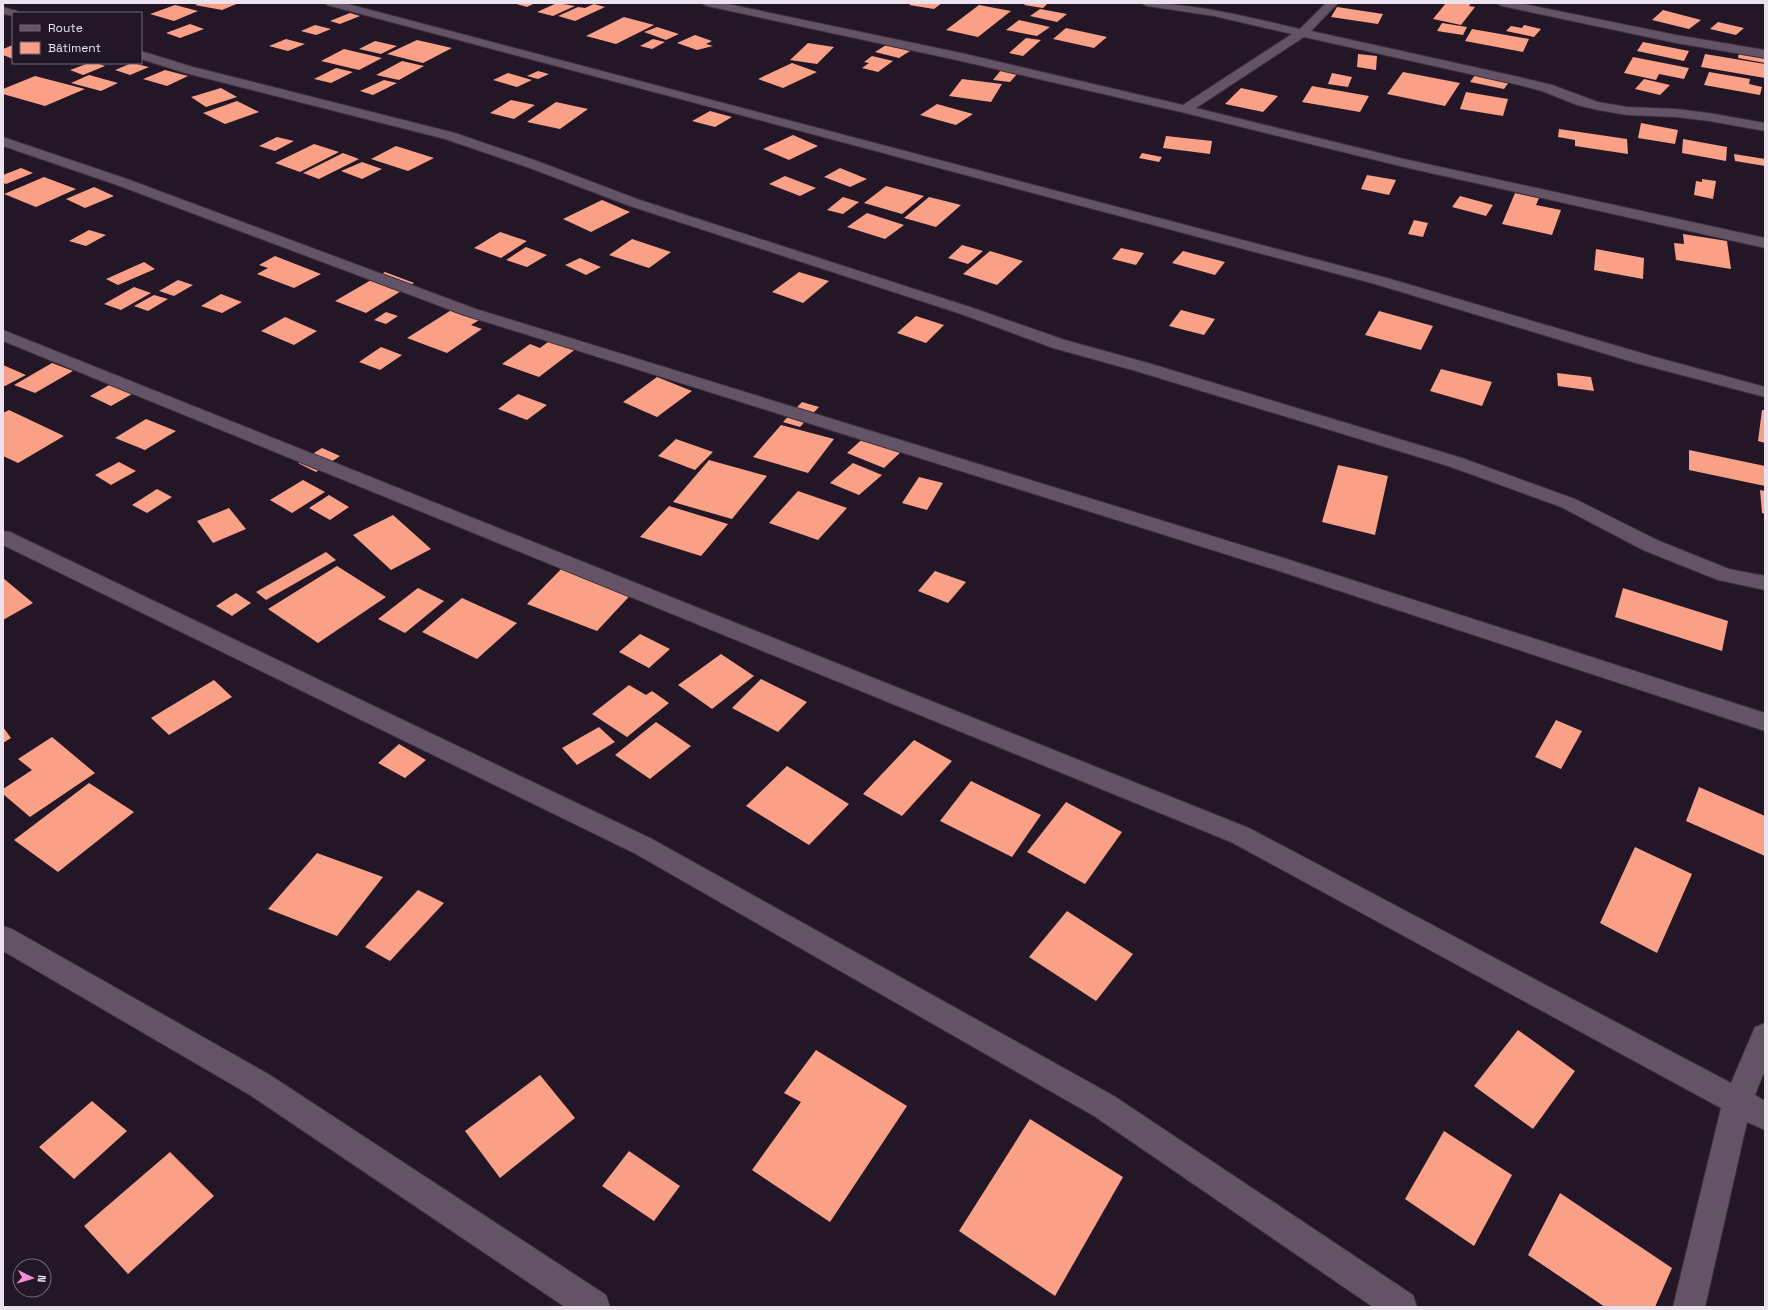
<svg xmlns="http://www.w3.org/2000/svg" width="1768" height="1310" viewBox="0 0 1768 1310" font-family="'Space Grotesk',sans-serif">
  <rect width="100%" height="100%" fill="#231626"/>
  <g fill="#faa087">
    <polygon points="199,3 239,3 222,10 195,5"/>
    <polygon points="513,3 535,3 527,7"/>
    <polygon points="557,3 575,6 553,16 537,12"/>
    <polygon points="912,3 942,3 934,9 909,5"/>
    <polygon points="1026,3 1048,3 1043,8 1024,5"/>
    <polygon points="1446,3 1471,3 1469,6 1475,7 1461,25 1433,19"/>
    <polygon points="594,4 605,7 575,21 558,16 578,7 585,8"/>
    <polygon points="175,5 198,11 174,21 150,14"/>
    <polygon points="979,5 1011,11 978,37 946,30"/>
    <polygon points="1337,7 1383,14 1378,24 1331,17"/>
    <polygon points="1040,9 1067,14 1057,22 1030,16"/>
    <polygon points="1663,10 1701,20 1689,29 1652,20"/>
    <polygon points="350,13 360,16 340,24 330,21"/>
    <polygon points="624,17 654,25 616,44 586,36"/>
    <polygon points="1019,20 1050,27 1037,36 1006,30"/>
    <polygon points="1718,22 1744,28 1736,35 1710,29"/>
    <polygon points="1442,23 1467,27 1463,35 1437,31"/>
    <polygon points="190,24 204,29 180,38 166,33"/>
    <polygon points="315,25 331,29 316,35 301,31"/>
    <polygon points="1524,25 1541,29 1534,37 1506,31 1511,26 1522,28"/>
    <polygon points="657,27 679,34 666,40 644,32"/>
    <polygon points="1066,28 1107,37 1094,48 1053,39"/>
    <polygon points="1472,29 1529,39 1523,52 1465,41"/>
    <polygon points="695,35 712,41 706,44 713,46 697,50 677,43"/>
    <polygon points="1026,38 1041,40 1023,56 1009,53"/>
    <polygon points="286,39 305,44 288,51 269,46"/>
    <polygon points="653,39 665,42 652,49 640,46"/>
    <polygon points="417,40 452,48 423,63 387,54"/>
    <polygon points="375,41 397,46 381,54 359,49"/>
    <polygon points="1643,42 1689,51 1684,61 1637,51"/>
    <polygon points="808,43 834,47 817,64 790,60"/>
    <polygon points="13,45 13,59 3,55 3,49"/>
    <polygon points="886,45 910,51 899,58 875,52"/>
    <polygon points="344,49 382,58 359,70 321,61"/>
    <polygon points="1739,52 1765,56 1765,63 1738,58"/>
    <polygon points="1358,54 1377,56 1376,70 1357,67"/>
    <polygon points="1705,54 1765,64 1765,78 1701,67"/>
    <polygon points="872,56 893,61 878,72 862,68 869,63 864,62"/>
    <polygon points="1633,57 1689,68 1684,79 1659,74 1656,80 1624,73"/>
    <polygon points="402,61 424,66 399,80 376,75"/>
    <polygon points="89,63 96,63 105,66 83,75 70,70"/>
    <polygon points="132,63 149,67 130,75 115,70"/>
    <polygon points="792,63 817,72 783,88 758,79"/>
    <polygon points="336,68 353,72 331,83 314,79"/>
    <polygon points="165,70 188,76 167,86 143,79"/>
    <polygon points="1001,70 1018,73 1010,82 993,80"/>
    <polygon points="538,71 549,74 538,79 527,76"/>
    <polygon points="1478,71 1512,78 1504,89 1470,82"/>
    <polygon points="1403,72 1460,83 1445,106 1387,94"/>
    <polygon points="1709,72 1750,79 1749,84 1762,87 1760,95 1704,85"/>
    <polygon points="508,73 532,80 517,87 493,80"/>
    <polygon points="1332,73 1352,77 1348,87 1328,84"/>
    <polygon points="89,75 118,83 101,91 71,83"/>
    <polygon points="35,76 85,89 45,106 3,94 3,89"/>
    <polygon points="962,79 1002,84 991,102 949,96"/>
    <polygon points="1644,79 1670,85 1660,95 1635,89"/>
    <polygon points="384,80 397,83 373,95 360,91"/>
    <polygon points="1312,86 1369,96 1360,112 1302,102"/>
    <polygon points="221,88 237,97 206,107 191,97"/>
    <polygon points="1241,88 1278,96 1263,112 1225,104"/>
    <polygon points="1466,92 1508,99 1503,116 1460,109"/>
    <polygon points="511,100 535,105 514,119 490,113"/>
    <polygon points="237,101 259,112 225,124 203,113"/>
    <polygon points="556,102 588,109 560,129 527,122"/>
    <polygon points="937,104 973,114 956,125 920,115"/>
    <polygon points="710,111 732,117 715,127 692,121"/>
    <polygon points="1641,123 1678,130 1675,144 1638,138"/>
    <polygon points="1559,129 1627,139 1628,154 1575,146 1575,140 1558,137"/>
    <polygon points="793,135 818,146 789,160 763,149"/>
    <polygon points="1166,136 1212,141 1210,154 1163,148"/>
    <polygon points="277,137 294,141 275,151 259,146"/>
    <polygon points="1683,139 1727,147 1726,161 1682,153"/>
    <polygon points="314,144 339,152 300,172 275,163"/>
    <polygon points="396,146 434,158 408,171 371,159"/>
    <polygon points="343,153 359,159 319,179 303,173"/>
    <polygon points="1142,153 1162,157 1159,162 1139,158"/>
    <polygon points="1734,154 1765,159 1765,166 1735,161"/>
    <polygon points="362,162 382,169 362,179 341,171"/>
    <polygon points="21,168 33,173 6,184 3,183 3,175"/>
    <polygon points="840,168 867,179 850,187 824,177"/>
    <polygon points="1367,175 1396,180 1389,195 1361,189"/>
    <polygon points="785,176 816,188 800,196 769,184"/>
    <polygon points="44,177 76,189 36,207 4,194"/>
    <polygon points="1702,179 1716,181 1713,199 1694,195 1696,181 1702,182"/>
    <polygon points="886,186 924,196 902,214 864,203"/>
    <polygon points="94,187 114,196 85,208 66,199"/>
    <polygon points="1515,193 1539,198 1536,205 1561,210 1552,235 1502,224"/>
    <polygon points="1460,196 1493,205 1486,216 1452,207"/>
    <polygon points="843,197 859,202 843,214 827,210"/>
    <polygon points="929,197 961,205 936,227 904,218"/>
    <polygon points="602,200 630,212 591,232 563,219"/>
    <polygon points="867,213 904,225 885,239 847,227"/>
    <polygon points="1414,220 1428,223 1423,237 1408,234"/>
    <polygon points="89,230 106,235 86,246 69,241"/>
    <polygon points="500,232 527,241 501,258 474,248"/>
    <polygon points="1683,234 1727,241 1731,269 1676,260 1674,243 1684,244"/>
    <polygon points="632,239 671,252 649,268 609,255"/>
    <polygon points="962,245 983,251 968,264 948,258"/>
    <polygon points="526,247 547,255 527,267 506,260"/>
    <polygon points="1121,248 1144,253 1136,265 1112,259"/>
    <polygon points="1596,249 1644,258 1643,279 1594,270"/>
    <polygon points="990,251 1023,261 997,285 963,274"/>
    <polygon points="1183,251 1225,262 1215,275 1172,263"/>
    <polygon points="275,256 321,274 294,288 257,274 268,268 259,265"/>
    <polygon points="580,258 601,267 586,275 565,265"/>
    <polygon points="144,262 155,269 118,285 106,279"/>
    <polygon points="385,272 414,283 366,313 335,301"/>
    <polygon points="799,272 829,281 803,303 772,292"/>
    <polygon points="178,280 193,285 174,296 159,291"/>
    <polygon points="134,287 151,293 121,310 104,304"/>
    <polygon points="221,294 242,302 222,313 201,306"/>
    <polygon points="154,295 168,299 148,311 134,306"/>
    <polygon points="453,309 481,319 471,325 482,329 447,353 407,338"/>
    <polygon points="1181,310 1215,319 1204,335 1169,326"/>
    <polygon points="1379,311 1433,326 1421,350 1365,335"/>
    <polygon points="386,312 398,316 386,324 374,320"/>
    <polygon points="916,316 944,325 926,343 897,333"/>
    <polygon points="285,317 317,331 294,345 261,331"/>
    <polygon points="552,339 577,348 539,377 502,364 530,344 540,348"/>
    <polygon points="381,347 402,355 380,370 359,362"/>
    <polygon points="52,363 73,371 35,393 14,385"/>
    <polygon points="3,365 26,375 5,386 3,385"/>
    <polygon points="1441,369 1492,382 1482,406 1430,391"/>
    <polygon points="1557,373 1591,377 1594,391 1558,386"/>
    <polygon points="657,377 692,391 657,417 623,402"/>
    <polygon points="118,380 139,390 111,406 90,396"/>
    <polygon points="518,394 547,405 527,420 498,409"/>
    <polygon points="802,402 819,407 800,427 783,422"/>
    <polygon points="9,410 64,436 18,463 3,456 3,413"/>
    <polygon points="1762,410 1765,410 1765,443 1758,441"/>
    <polygon points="146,419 176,431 145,450 115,438"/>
    <polygon points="781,425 834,439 808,473 753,457"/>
    <polygon points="868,434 904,449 884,468 847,453"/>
    <polygon points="676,439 713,452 695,470 658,456"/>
    <polygon points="322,448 340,456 316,472 298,463"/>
    <polygon points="1689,450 1765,466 1765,486 1689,470"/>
    <polygon points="709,460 767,476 732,519 673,502"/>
    <polygon points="119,462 136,471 111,485 95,475"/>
    <polygon points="853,463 882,475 859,495 830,483"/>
    <polygon points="1338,465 1388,476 1375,535 1322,522"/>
    <polygon points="919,477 943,483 927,510 902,503"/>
    <polygon points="303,480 325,492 292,513 270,500"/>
    <polygon points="157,489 172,497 147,513 132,505"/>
    <polygon points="1760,490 1765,491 1765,514 1762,513"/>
    <polygon points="798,491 847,508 818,540 769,523"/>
    <polygon points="329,495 349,507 330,520 309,508"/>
    <polygon points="669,506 728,524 701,556 640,537"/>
    <polygon points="229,508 246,529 213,543 197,521"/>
    <polygon points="393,515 431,549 391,570 353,535"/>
    <polygon points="326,552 336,560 266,600 256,592"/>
    <polygon points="568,562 638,587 597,631 527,604"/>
    <polygon points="337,566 386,597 318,643 268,609"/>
    <polygon points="935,571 966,582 948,603 918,591"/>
    <polygon points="3,578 33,603 3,620"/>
    <polygon points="418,588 444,601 405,633 378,619"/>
    <polygon points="1623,588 1728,621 1722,651 1615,617"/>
    <polygon points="236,593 251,603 232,616 216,606"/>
    <polygon points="462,598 517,623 477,659 422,632"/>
    <polygon points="640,634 670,649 649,668 619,652"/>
    <polygon points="721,654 754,676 712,709 678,685"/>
    <polygon points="761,679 807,702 778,732 732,708"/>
    <polygon points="214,680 232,697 169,735 151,718"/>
    <polygon points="629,685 646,695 652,691 669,703 627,737 592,714"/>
    <polygon points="1556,720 1582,731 1561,769 1535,757"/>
    <polygon points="656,722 691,746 650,779 615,755"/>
    <polygon points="3,727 11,738 3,743"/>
    <polygon points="599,727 615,742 577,765 562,748"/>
    <polygon points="52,737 95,773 30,817 3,794 3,789 32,770 18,759"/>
    <polygon points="914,740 952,761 902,816 863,794"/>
    <polygon points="399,744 426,760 405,778 378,763"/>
    <polygon points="787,766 849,804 809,845 746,806"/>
    <polygon points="971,781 1041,815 1012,857 940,821"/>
    <polygon points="89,783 134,812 58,872 14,840"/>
    <polygon points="1699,787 1765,816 1765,856 1686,821"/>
    <polygon points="1066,802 1122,832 1085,884 1027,852"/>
    <polygon points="1635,847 1692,874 1657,953 1600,923"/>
    <polygon points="317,853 383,877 337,936 268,909"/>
    <polygon points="418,890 444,903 390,961 365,947"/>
    <polygon points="1067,911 1133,954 1096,1001 1029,957"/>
    <polygon points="1518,1030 1575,1071 1533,1129 1474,1086"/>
    <polygon points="816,1050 907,1106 830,1222 752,1170 801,1102 784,1093"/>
    <polygon points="540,1075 575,1118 500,1178 465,1131"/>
    <polygon points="92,1101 127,1131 74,1179 39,1147"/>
    <polygon points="1030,1119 1123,1177 1055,1296 959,1231"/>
    <polygon points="1444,1131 1512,1175 1474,1246 1405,1199"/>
    <polygon points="629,1151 680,1186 654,1221 602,1186"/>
    <polygon points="170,1152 214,1196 128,1274 84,1226"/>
    <polygon points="1560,1193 1672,1268 1655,1307 1605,1307 1528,1255"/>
  </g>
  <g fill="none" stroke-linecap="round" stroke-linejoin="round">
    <g stroke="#39303b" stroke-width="2">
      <g id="minor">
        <polygon points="325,3 344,3 1387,278 1648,355 1765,387 1765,397 1636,363 1375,284 327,5"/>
        <path d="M701 3H723L961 53 1183 105 1292 34 1214 16 1147 6 1141 3C1195 3 1247 17 1300 29L1326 3H1338L1311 31 1519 77 1552 85 1598 102 1627 107 1676 109 1709 113 1765 123V131L1709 121 1676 117 1627 115 1598 110 1577 105 1542 91 1519 85 1304 37 1196 108 1404 159 1765 238V248L1404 167 1185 113 961 61 707 6Z"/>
        <polygon points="1496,3 1519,3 1676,35 1765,50 1765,58 1676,43 1502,6"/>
        <polygon points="3,7 17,11 19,13 13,13 13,16 3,14"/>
        <polygon points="141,51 193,67 455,133 537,161 637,199 973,308 1065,340 1148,363 1462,458 1575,499 1657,540 1729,569 1765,576 1765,590 1718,580 1643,550 1561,507 1448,466 1136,371 1053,348 961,314 627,205 527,167 445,139 185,73 141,59"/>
        <polygon points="3,137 127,179 476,309 1290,560 1765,713 1765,731 1276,570 464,315 117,185 3,146"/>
        <polygon points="3,330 1249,828 1731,1083 1755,1027 1765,1023 1765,1070 1755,1095 1765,1101 1765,1130 1747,1122 1705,1307 1673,1307 1721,1108 1231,842 3,341"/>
        <polygon points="3,531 10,532 652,839 1114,1096 1413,1295 1417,1307 1373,1307 1094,1116 634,853 3,545"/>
        <polygon points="3,926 12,929 270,1075 606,1295 610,1307 565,1307 250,1095 3,951"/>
      </g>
    </g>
    <use href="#minor" fill="#645366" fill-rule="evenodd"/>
  </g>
  <rect width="1768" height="1310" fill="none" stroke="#ebe2ed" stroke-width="8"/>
  <rect x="12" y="12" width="130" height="52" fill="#231626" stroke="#736876"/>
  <rect x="20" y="25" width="20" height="6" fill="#645366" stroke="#736876"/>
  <text x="48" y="32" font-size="12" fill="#ebe2ed">Route</text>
  <rect x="20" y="42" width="20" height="12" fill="#faa087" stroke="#736876"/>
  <text x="48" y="52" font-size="12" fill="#ebe2ed">Bâtiment</text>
  <g transform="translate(32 1278) rotate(95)"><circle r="19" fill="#231626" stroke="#736876"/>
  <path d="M0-3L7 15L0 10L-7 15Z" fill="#f291d6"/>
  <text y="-6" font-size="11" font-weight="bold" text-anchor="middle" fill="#ebe2ed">N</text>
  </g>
</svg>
